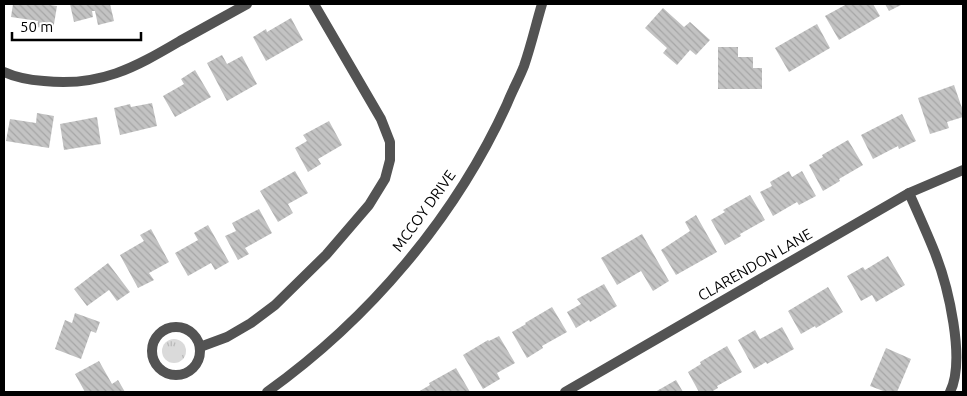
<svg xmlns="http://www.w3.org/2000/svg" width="967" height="396" viewBox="0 0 967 396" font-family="Ubuntu,sans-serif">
  <defs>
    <pattern id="grass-tufts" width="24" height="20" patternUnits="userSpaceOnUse" patternTransform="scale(1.25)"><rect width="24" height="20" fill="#dadada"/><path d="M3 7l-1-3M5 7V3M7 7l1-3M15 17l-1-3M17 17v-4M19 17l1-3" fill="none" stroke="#b9b9b9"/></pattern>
    <pattern id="building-back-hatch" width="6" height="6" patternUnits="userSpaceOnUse" patternTransform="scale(1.25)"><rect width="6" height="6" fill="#c3c3c3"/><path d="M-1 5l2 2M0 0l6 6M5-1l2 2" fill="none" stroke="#a6a6a6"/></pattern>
  </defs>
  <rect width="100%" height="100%" fill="#fff"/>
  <circle fill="url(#grass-tufts)" cx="174" cy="351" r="12"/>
  <g fill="url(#building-back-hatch)">
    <polygon points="13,4 43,4 57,6 53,30 37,27 38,21 11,17"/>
    <polygon points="70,4 110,4 114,21 98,25 95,11 92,11 93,17 74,22"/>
    <polygon points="847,4 873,4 880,16 839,40 825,16"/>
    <polygon points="885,4 903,4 889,11"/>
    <polygon points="663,8 684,27 690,22 710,40 696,55 690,50 677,65 663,53 667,48 645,28"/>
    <polygon points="291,18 303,40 266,61 253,37 266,29 267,32"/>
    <polygon points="817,24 830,48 789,72 775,48"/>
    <polygon points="718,47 738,47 738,57 753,57 753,68 762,68 762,89 718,89"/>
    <polygon points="222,55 227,64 242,56 257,84 227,101 207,63"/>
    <polygon points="195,70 211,97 175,117 163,96 184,84 181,79"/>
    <polygon points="954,85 963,111 963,117 947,122 949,128 930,134 918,98"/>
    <polygon points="152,103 157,126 120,135 114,108 130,104 131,107"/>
    <polygon points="37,113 54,116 49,148 6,141 10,119 36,123"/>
    <polygon points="902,114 916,141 899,149 898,146 873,159 861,135"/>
    <polygon points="97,117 101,144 64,150 60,124"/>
    <polygon points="329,121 342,145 318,159 321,164 308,172 295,148 307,141 303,135"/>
    <polygon points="848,140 863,165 839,179 840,181 823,191 809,165 823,157 822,155"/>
    <polygon points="295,171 308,193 288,204 293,213 278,222 260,191"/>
    <polygon points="789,171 792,177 802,171 816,196 799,205 797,202 773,216 760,192 772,186 770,182"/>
    <polygon points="750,195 765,220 740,234 741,236 725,245 711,220 725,212 723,210"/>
    <polygon points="259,209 272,233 245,248 249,254 238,260 225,236 236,231 232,223"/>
    <polygon points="696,215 717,252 676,275 661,250 690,231 685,222"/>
    <polygon points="208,225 229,262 215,270 211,263 188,276 175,253 198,240 194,233"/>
    <polygon points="151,229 169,262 149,273 154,280 138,288 120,255 144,241 140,235"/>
    <polygon points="642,234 669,281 653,291 641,271 617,285 601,258"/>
    <polygon points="888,256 905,285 876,302 872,295 861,301 847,276 863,267 865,270"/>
    <polygon points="108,263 130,292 117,301 109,290 87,306 74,289"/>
    <polygon points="604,284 617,306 590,322 589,320 576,328 567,312 581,304 577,299"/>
    <polygon points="828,287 843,312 816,328 815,326 801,334 788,311"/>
    <polygon points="552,307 567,332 542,346 543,348 527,358 512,332 526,324 525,323"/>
    <polygon points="75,313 100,322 96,333 91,331 81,359 55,349 65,320 72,323"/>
    <polygon points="782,327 794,349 767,364 766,362 754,369 738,340 755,330 760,339"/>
    <polygon points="499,336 515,363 497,373 500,379 483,389 463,355 488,340 489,341"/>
    <polygon points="727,346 742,372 717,386 718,388 711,392 699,392 688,372 701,364 700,362"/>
    <polygon points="886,348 911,359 897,392 886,392 870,386"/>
    <polygon points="99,361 112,384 118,380 125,392 85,392 75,374"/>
    <polygon points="456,368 470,392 418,392 430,385 429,383"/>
    <polygon points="676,380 683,392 655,392"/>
  </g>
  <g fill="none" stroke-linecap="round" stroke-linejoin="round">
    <g stroke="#535353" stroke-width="10">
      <path d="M4 72C17 78 30 80 44 81 100 87 134 68 180 41 202 29 225 16 247 4"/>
      <path d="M909 193C918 213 927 233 935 253 948 286 966 360 950 392"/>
      <circle cx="176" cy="351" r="24"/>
      <polyline points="200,347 227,337 251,323 275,305 326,255 369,205 385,179 390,160 390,142 381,119 314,4"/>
      <polyline points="565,392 909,193 963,170"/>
    </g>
    <path stroke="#535353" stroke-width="10" d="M267 392C369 319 455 218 507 104 512 91 519 79 524 66 531 46 536 24 542 4"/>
  </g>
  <g text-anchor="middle" stroke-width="5" stroke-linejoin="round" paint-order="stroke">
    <g font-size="15" fill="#000" stroke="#fff">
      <text transform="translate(424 211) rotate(-54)" y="5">MCCOY DRIVE</text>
      <text transform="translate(755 265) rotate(-30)" y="5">CLARENDON LANE</text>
    </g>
  </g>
  <rect width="967" height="396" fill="none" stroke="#000000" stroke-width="10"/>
  <path d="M12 32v8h129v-8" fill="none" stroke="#000000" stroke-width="2.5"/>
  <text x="20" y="32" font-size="15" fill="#000000" stroke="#ffffff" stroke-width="4" paint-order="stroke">50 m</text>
</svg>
